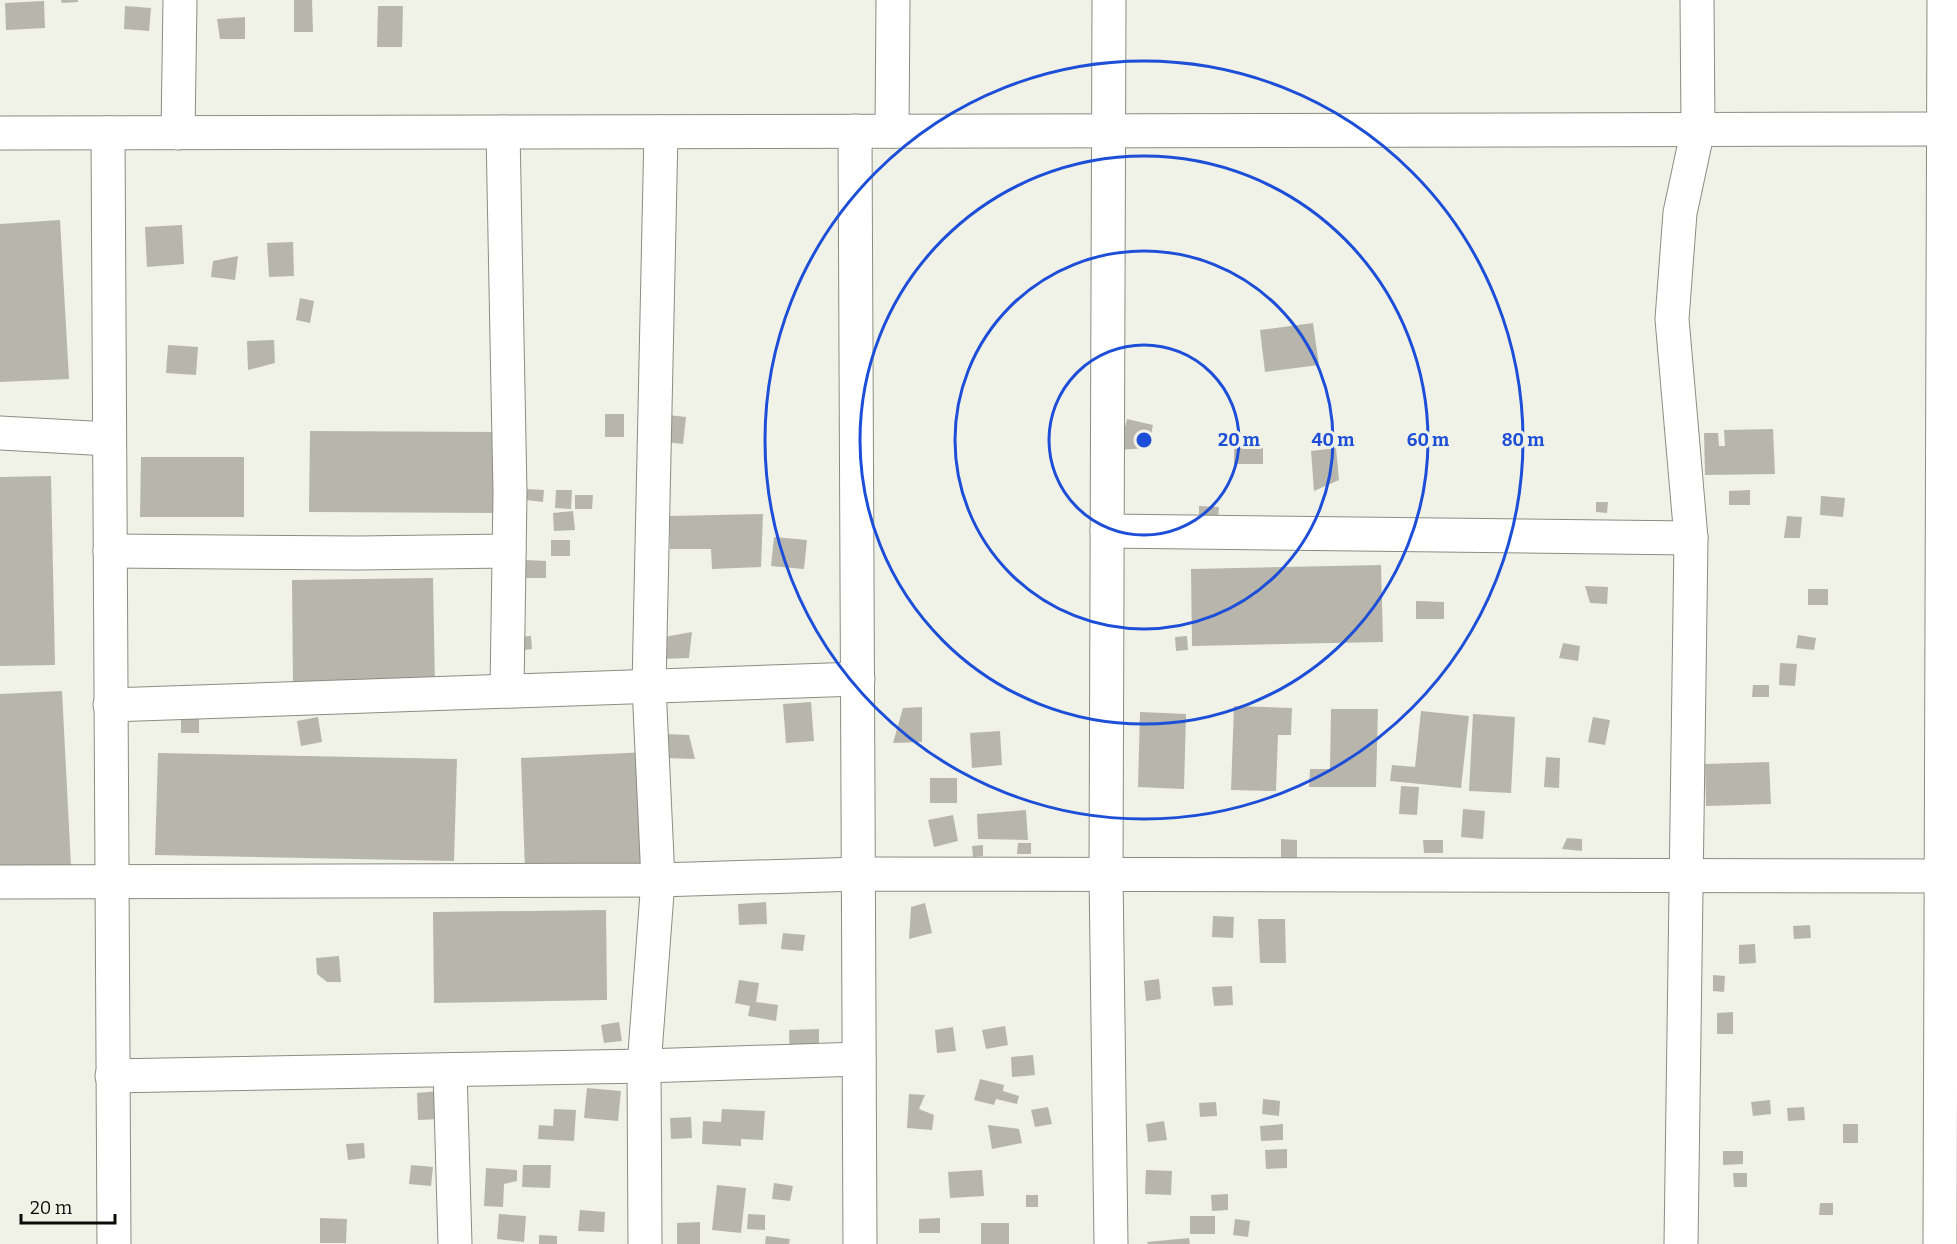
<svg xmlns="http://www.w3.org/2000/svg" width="1957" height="1244" viewBox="0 0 1957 1244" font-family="Bitter,serif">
  <rect width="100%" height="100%" fill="#f0f2e7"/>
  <g fill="#b8b6ac">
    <polygon points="61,0 78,0 78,2 62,3"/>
    <polygon points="294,0 312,0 313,32 294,32"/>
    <polygon points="44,1 45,28 6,30 5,3"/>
    <polygon points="125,6 151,8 149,31 124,29"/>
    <polygon points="378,6 403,6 402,47 377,47"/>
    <polygon points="245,17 245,39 220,39 217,19"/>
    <polygon points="60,220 69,379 0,382 0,224"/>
    <polygon points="182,225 184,264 147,267 145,227"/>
    <polygon points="293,242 294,276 269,277 267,243"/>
    <polygon points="238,256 235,280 211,277 213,261"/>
    <polygon points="300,298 314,301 310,323 296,320"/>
    <polygon points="1313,323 1319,365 1265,372 1260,330"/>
    <polygon points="274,340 275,363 248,370 247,341"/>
    <polygon points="168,345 198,347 196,375 166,373"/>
    <rect x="605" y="414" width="19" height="23"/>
    <polygon points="668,415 686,417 683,444 665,442"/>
    <polygon points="1127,419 1153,425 1148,448 1119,450"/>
    <polygon points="1773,429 1775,474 1705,475 1704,433 1718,433 1719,446 1725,446 1724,430"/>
    <polygon points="310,431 500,432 500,513 309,512"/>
    <rect x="1234" y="448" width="29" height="16"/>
    <polygon points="1336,448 1339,480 1314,491 1311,451"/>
    <polygon points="141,457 244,457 244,517 140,517"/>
    <polygon points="51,476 55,665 0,666 0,477"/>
    <polygon points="527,489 544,490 543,502 526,500"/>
    <polygon points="556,490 572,490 571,509 555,508"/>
    <polygon points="1750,490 1750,505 1729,505 1729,491"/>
    <polygon points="575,495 593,495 592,509 575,509"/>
    <polygon points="1821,496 1845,498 1843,517 1820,515"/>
    <polygon points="1596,502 1608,502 1607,513 1596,512"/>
    <polygon points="1199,506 1219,507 1218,519 1199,518"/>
    <polygon points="573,511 575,530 554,531 553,513"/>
    <polygon points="763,514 761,567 712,569 711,549 670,549 670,516"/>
    <polygon points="1787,516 1802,517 1800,538 1784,538"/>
    <polygon points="774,537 807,540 804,569 771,566"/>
    <rect x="551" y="540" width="19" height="16"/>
    <polygon points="526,560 546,561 546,578 526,578"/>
    <polygon points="1381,565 1383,642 1192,646 1191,569"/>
    <polygon points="433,578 435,686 293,688 292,580"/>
    <polygon points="1585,586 1608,587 1607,604 1590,603"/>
    <rect x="1808" y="589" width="20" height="16"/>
    <polygon points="1416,601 1444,602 1444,619 1416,619"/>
    <polygon points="692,632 689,658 660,659 664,637"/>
    <polygon points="1798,635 1816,638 1814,650 1796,648"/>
    <polygon points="531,636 532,649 519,651 517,637"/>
    <polygon points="1187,636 1188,650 1176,651 1175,637"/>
    <polygon points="1563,643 1580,646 1578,661 1559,658"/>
    <polygon points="1780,663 1797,664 1795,686 1779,685"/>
    <polygon points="1753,685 1769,685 1769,697 1752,697"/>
    <polygon points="62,691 71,866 0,870 0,694"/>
    <polygon points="811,702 814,741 786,743 783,704"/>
    <polygon points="1234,706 1292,708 1291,735 1278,735 1276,791 1231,790"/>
    <polygon points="922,707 922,742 893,743 903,708"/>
    <polygon points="181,709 199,710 199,733 181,733"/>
    <polygon points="1331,709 1378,709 1376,787 1309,787 1310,769 1330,769"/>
    <polygon points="1421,711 1469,716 1461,788 1390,781 1392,765 1415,767"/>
    <polygon points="1140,712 1186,714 1184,789 1138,787"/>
    <polygon points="1473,714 1515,717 1511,793 1469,791"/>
    <polygon points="318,717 322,742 301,746 297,721"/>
    <polygon points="1593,717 1610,720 1605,745 1588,742"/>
    <polygon points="1000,731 1002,765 972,768 970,733"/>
    <polygon points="666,734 689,735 695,759 666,758"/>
    <polygon points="648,752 652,864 525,870 521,758"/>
    <polygon points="158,753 457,759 454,861 155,855"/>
    <polygon points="1546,757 1560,758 1559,788 1544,787"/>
    <polygon points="1769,762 1771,804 1706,806 1705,764"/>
    <rect x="930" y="778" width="27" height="25"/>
    <polygon points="1401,786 1419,787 1417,815 1399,814"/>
    <polygon points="1463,809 1485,811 1483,839 1461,837"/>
    <polygon points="1026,810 1028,840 978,839 977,814"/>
    <polygon points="953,815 958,841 934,847 928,820"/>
    <polygon points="1567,838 1582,839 1582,851 1562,849"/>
    <polygon points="1281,839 1297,840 1297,861 1281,860"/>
    <polygon points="1423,840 1443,840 1443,853 1424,853"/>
    <polygon points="1018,843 1031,843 1031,854 1017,854"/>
    <polygon points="983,845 983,856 973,857 972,846"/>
    <polygon points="766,902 767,924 739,925 738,904"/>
    <polygon points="925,903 932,933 909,939 911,907"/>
    <polygon points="606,910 607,1000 434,1003 433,912"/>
    <polygon points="1213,916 1234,917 1233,938 1212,937"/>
    <polygon points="1258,919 1285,919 1286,963 1260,963"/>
    <polygon points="1810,925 1811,938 1794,939 1793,926"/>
    <polygon points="783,933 805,935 803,951 781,949"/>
    <polygon points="1755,944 1756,963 1739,964 1739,945"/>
    <polygon points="339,956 341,982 327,982 317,974 316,958"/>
    <polygon points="1713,975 1725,976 1724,992 1713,991"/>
    <polygon points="1159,979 1161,999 1146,1001 1144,981"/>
    <polygon points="739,980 759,983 756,1002 778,1005 776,1021 748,1016 750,1006 735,1003"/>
    <polygon points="1232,986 1233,1005 1214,1006 1212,987"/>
    <polygon points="1733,1012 1733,1034 1717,1034 1717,1013"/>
    <polygon points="619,1022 622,1041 604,1043 601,1025"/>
    <polygon points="1005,1026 1008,1045 986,1049 982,1030"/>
    <polygon points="953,1027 956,1051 937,1053 935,1030"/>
    <polygon points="819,1029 819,1058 790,1059 789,1030"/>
    <polygon points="1033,1055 1035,1075 1012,1077 1011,1057"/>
    <polygon points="980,1079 1004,1085 1003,1091 1019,1096 1017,1104 996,1099 994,1105 974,1100"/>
    <polygon points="587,1088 621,1091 618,1121 584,1118"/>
    <polygon points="438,1091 440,1119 418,1120 417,1093"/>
    <polygon points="909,1094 925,1095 919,1109 934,1115 932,1130 907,1128"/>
    <polygon points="1263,1099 1280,1101 1279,1116 1262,1114"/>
    <polygon points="1770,1100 1771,1114 1753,1116 1751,1102"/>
    <polygon points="1216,1102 1217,1116 1200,1117 1199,1103"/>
    <polygon points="1048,1107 1052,1124 1035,1127 1031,1110"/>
    <polygon points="1804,1107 1805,1120 1788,1121 1787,1108"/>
    <polygon points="554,1109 576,1110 574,1141 538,1139 539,1125 553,1126"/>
    <polygon points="722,1109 765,1111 763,1140 741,1139 741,1146 702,1144 703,1121 721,1122"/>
    <polygon points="691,1117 692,1138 671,1139 670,1118"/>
    <polygon points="1164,1121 1167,1140 1148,1142 1146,1124"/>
    <polygon points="1283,1124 1283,1140 1261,1141 1260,1126"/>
    <rect x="1843" y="1124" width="15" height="19"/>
    <polygon points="988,1125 1019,1129 1022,1143 992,1149"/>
    <polygon points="364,1143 365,1158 348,1160 346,1144"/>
    <polygon points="1287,1149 1287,1168 1266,1169 1265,1150"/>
    <polygon points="1723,1151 1743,1151 1743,1164 1723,1165"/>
    <polygon points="411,1165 433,1167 431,1186 409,1184"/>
    <polygon points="523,1165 551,1165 550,1188 522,1187"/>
    <polygon points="486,1168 517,1170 517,1181 504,1184 503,1207 484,1206"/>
    <polygon points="982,1170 984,1196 950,1198 948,1172"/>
    <polygon points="1146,1170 1172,1171 1171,1195 1145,1194"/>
    <polygon points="1733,1173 1747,1173 1747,1187 1734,1187"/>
    <polygon points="774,1183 793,1186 790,1201 772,1199"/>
    <polygon points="717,1185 746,1188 741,1233 712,1230"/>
    <polygon points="1228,1194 1228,1210 1212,1211 1211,1195"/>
    <rect x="1026" y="1195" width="12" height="12"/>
    <polygon points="1820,1203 1833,1203 1833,1215 1819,1215"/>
    <polygon points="580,1210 605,1212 604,1232 578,1231"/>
    <polygon points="499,1214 526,1216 524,1242 497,1239"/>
    <polygon points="748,1214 765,1215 765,1230 747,1229"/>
    <rect x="1190" y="1216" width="25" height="18"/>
    <polygon points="320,1218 347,1219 346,1243 320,1243"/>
    <polygon points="940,1218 940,1233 919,1233 919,1219"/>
    <polygon points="1235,1219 1250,1221 1248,1237 1233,1235"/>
    <polygon points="700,1222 700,1244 677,1244 677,1223"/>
    <rect x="981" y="1223" width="28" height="21"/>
    <polygon points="539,1235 557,1236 557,1244 539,1244"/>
    <polygon points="766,1236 790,1239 789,1244 765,1244"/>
    <polygon points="1189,1238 1190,1244 1148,1244 1147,1242"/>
  </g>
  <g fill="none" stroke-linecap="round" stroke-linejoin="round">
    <g stroke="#8b8d83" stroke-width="35">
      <g id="street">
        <polyline points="1109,0 1106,874 1111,1244"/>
        <polyline points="855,131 860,1244"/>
        <polyline points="892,131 893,0"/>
        <polyline points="503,132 510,493 507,691"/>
        <polyline points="108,133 114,1244"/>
        <polyline points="178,133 180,0"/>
        <polyline points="0,433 109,439"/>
        <polyline points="1107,531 1691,538"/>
        <polyline points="110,551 358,553 509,551"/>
        <polyline points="110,705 858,679"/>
        <polyline points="0,882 658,880 859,874 1957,876"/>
        <polyline points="450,1070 455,1244"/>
        <polyline points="112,1076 644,1066 859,1059"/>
        <polyline points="645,1244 644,1066 658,880 649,686 661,132"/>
        <polyline points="1681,1244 1691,538 1672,319 1680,213 1698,129 1697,0"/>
        <polyline points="1940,1244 1944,0"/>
      </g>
    </g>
    <g stroke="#8b8d83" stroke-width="35">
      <polyline id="secondary" points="0,133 1957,129"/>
    </g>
    <use href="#street" stroke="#fff" stroke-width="33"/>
    <use href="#secondary" stroke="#fff" stroke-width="33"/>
  </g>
  <g fill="none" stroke="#1d4ed8" stroke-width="3">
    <circle cx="1144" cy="440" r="95"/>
    <circle cx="1144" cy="440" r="189"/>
    <circle cx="1144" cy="440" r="284"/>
    <circle cx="1144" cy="440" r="379"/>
  </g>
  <circle cx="1144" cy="440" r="9" fill="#1d4ed8" stroke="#f0f2e7" stroke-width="3"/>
  <g font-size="18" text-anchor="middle" font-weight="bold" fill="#1d4ed8" stroke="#f0f2e7" stroke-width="6" stroke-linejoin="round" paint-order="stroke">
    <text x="1239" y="446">20 m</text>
    <text x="1333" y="446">40 m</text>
    <text x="1428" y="446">60 m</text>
    <text x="1523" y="446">80 m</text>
  </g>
  <path d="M21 1214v9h94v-9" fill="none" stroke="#0c0d09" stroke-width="3"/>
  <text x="30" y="1214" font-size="18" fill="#0c0d09" stroke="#f0f2e7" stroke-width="4.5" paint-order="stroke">20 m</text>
</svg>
